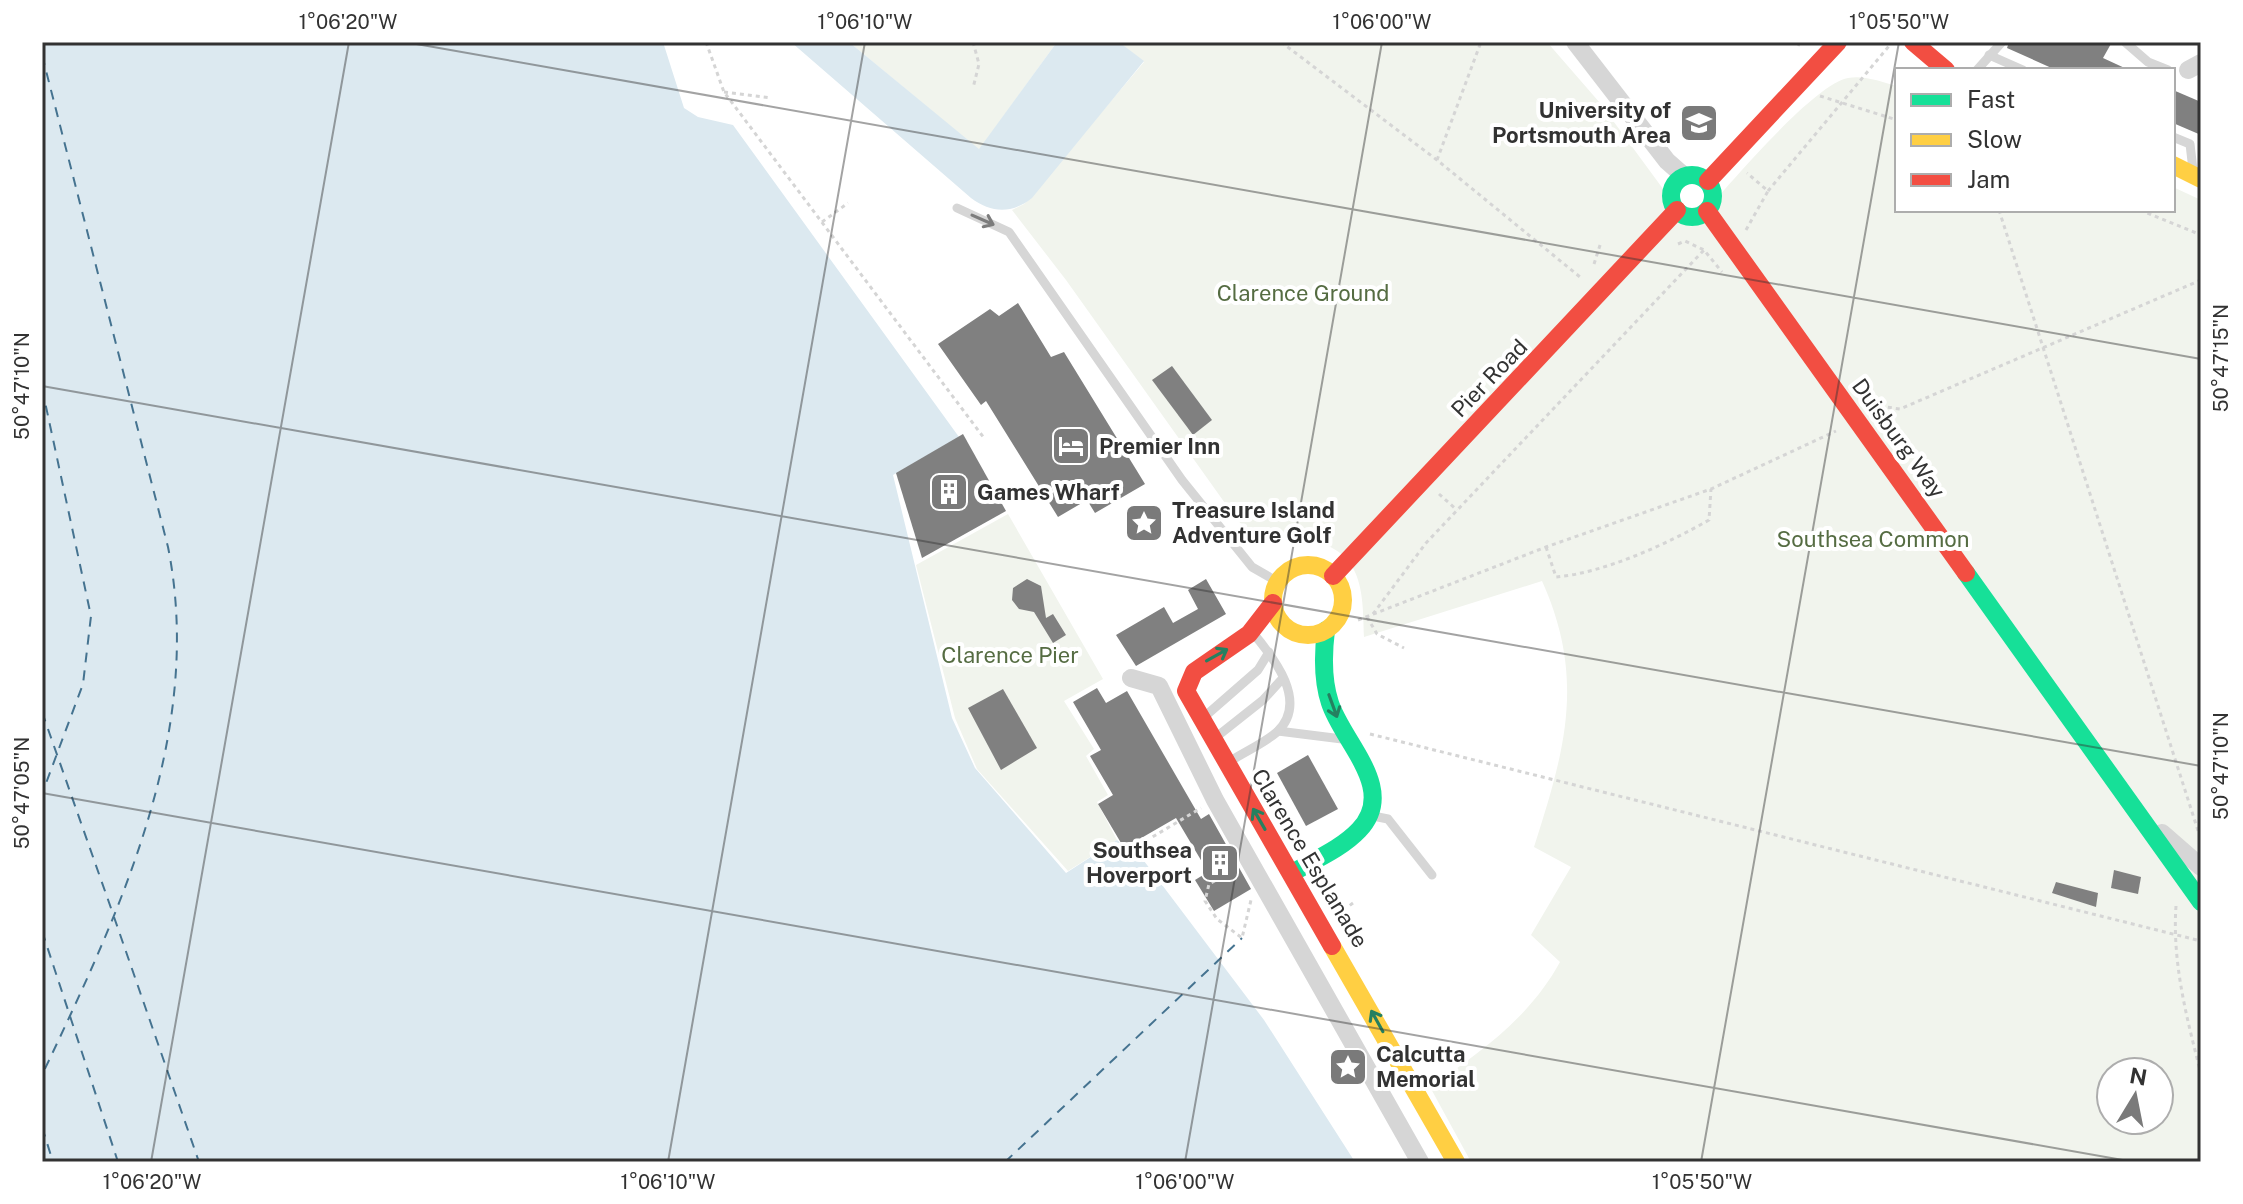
<svg xmlns="http://www.w3.org/2000/svg" width="2243" height="1204" viewBox="0 0 2243 1204" font-family="'Public Sans',sans-serif">
  <rect width="100%" height="100%" fill="#fff"/>
  <g fill="#f1f4ed" fill-rule="evenodd">
    <polygon points="849,42 1057,42 979,150"/>
    <path d="M1119 42H1547L1600 103 1691 227C1721 195 1811 85 1848 78 1865 75 1881 82 1897 86V210H2173V187L2201 200V1162H1471L1430 1087C1481 1052 1530 1017 1560 962L1531 935 1571 867 1534 847C1565 750 1586 679 1542 581L1364 637C1363 590 1363 547 1304 540 1273 537 1262 543 1237 520L1066 280 1012 210 1024 204 1144 62ZM2111 1072H2159V1120H2111Z"/>
    <polygon points="1008,514 1103,679 1064,701 1094,749 1086,756 1108,795 1097,802 1117,840 1068,871 977,769 955,718 916,565"/>
  </g>
  <g fill="#dce9f0">
    <polygon points="42,42 663,42 684,108 698,117 733,125 959,437 893,475 952,718 975,768 1066,873 1117,840 1127,848 1135,849 1264,1020 1355,1162 42,1162"/>
    <path d="M791 42H849L979 149 1057 42H1119L1144 61 1032 198C1012 214 991 213 971 198Z"/>
  </g>
  <g fill="none" stroke-linecap="round" stroke-linejoin="round">
    <g stroke="#457390" stroke-width="2" stroke-dasharray="10 8" stroke-linecap="butt">
      <path d="M42 55 168 547C205 733 120 911 42 1075"/>
      <polyline points="42,388 91,616 83,684 42,794"/>
      <polyline points="42,712 112,911"/>
      <polyline points="114,917 199,1162"/>
      <polyline points="42,931 118,1162"/>
      <polyline points="42,1127 53,1162"/>
      <polyline points="1005,1162 1242,938"/>
    </g>
  </g>
  <g fill="#808080">
    <polygon points="2009,42 2112,42 2103,58 2129,70 2056,70 2007,48"/>
    <polygon points="2173,90 2201,102 2201,135 2173,123"/>
    <polygon points="1018,303 1051,357 1064,352 1145,484 1095,513 1087,500 1058,517 986,401 981,405 938,344 990,309 999,316"/>
    <polygon points="1172,366 1212,420 1193,435 1152,380"/>
    <polygon points="963,434 1006,511 922,558 896,473"/>
    <polygon points="1027,579 1041,586 1046,618 1053,614 1066,635 1053,643 1034,612 1019,609 1012,600 1013,588"/>
    <polygon points="1206,579 1226,614 1136,666 1116,635 1164,607 1173,623 1198,609 1188,590"/>
    <polygon points="1097,688 1106,703 1127,691 1201,819 1209,814 1251,889 1214,911 1195,880 1208,872 1176,818 1124,848 1098,804 1113,795 1090,756 1101,750 1073,702"/>
    <polygon points="1003,689 1037,748 1001,770 968,708"/>
    <polygon points="1308,755 1338,809 1306,826 1277,773"/>
    <polygon points="2114,870 2141,877 2138,894 2111,888"/>
    <polygon points="2056,882 2098,893 2096,907 2052,893"/>
  </g>
  <g fill="none" stroke-linecap="round" stroke-linejoin="round">
    <g stroke="#d5d5d5" stroke-width="3" stroke-dasharray="4 4" stroke-linecap="butt">
      <polyline points="706,42 724,92 984,438"/>
      <polyline points="973,42 979,64 973,88"/>
      <polyline points="1281,42 1437,160 1580,277"/>
      <polyline points="1790,42 1800,45"/>
      <polyline points="724,92 771,98"/>
      <polyline points="1820,96 1897,120"/>
      <polyline points="1437,160 1481,42"/>
      <polyline points="1768,191 1889,46"/>
      <polyline points="1999,210 2201,840"/>
      <polyline points="2140,210 2201,235"/>
      <polyline points="822,222 848,203"/>
      <polyline points="1746,230 1768,191 1747,173"/>
      <polyline points="1678,244 1685,241 1704,250 1722,272"/>
      <polyline points="1594,264 1601,242"/>
      <polyline points="1872,405 1900,409 2201,280"/>
      <polyline points="1439,494 1457,510"/>
      <path d="M1546 547 1556 577C1604 573 1667 544 1709 520L1711 489"/>
      <polyline points="1373,614 1426,543 1704,250"/>
      <polyline points="1367,617 1377,634 1404,648"/>
      <polyline points="1358,620 1546,547 1711,489 1836,431"/>
      <polyline points="1370,734 2201,941"/>
      <polyline points="1139,845 1201,808"/>
      <polyline points="1236,869 1209,884 1205,901 1217,919 1242,938 1251,900"/>
      <path d="M2176 906C2172 963 2187 1019 2201 1074"/>
      <polyline points="1337,915 1353,903"/>
    </g>
    <g stroke="#d6d6d6" stroke-width="9">
      <polyline points="2125,42 2148,62 2168,70"/>
      <polyline points="1989,55 2023,70"/>
      <polyline points="1977,70 2002,42"/>
      <polyline points="2173,137 2190,144 2193,170"/>
      <polyline points="957,208 1009,232 1182,480 1252,567 1278,582"/>
      <polyline points="1203,718 1258,670 1269,652"/>
      <polyline points="1278,731 1342,739"/>
      <polyline points="1215,738 1263,700 1283,678"/>
      <path d="M1229 762C1244 752 1263 744 1277 732 1309 702 1274 658 1253 633"/>
      <polyline points="1373,816 1388,819 1432,875"/>
    </g>
    <g stroke="#d6d6d6" stroke-width="18">
      <polyline points="1575,42 1667,161 1684,176"/>
      <polyline points="2188,70 2201,63"/>
      <polyline points="1131,678 1159,686 1215,800 1420,1162"/>
      <polyline points="2162,833 2201,867"/>
    </g>
    <g stroke="#16e098" stroke-width="18">
      <circle cx="1692" cy="196" r="21"/>
      <polyline points="1966,573 2201,902"/>
      <path d="M1292 873C1314 860 1341 849 1359 830 1398 789 1343 743 1330 703 1322 679 1323 654 1326 630"/>
    </g>
    <g stroke="#ffcf43" stroke-width="18">
      <polyline points="2173,165 2201,179"/>
      <circle cx="1308" cy="600" r="35"/>
      <polyline points="1332,946 1456,1162"/>
    </g>
    <g stroke="#f24e42" stroke-width="18">
      <polyline points="1913,42 1946,70"/>
      <polyline points="1708,181 1838,42"/>
      <polyline points="1707,211 1966,573"/>
      <polyline points="1333,576 1677,210"/>
      <polyline points="1273,603 1249,634 1194,672 1186,691 1332,946"/>
    </g>
  </g>
  <defs><path id="oneway-shaft" d="M-6 0H5M1.5-3L5.5 0L1.5 3" fill="none" stroke-width="1.6" stroke-linecap="round" stroke-linejoin="round" transform="scale(2)"/></defs>
  <use stroke="#7c7c7c" href="#oneway-shaft" transform="translate(983 220) rotate(24)"/>
  <g stroke="#258060">
    <use href="#oneway-shaft" transform="translate(1217 655) rotate(-29)"/>
    <use href="#oneway-shaft" transform="translate(1333 706) rotate(70)"/>
    <use href="#oneway-shaft" transform="translate(1259 819) rotate(-120)"/>
    <use href="#oneway-shaft" transform="translate(1377 1021) rotate(-119)"/>
  </g>
  <path fill="none" stroke="#323232" stroke-width="2" stroke-opacity="0.45" d="M405 42 2201 359M42 386 2201 766M42 793 2134 1162M151 1162 349 42M668 1162 865 42M1185 1162 1382 42M1701 1162 1899 42"/>
  <defs>
    <g id="university-square" transform="scale(2)"><rect x="-9" y="-9" width="18" height="18" rx="4" fill="#7a7a7a" stroke="#fff"/><path d="M0-5L7-2L0 1L-7-2ZM-4 1L0 2.5L4 1V4Q0 6-4 4Z" fill="#fff"/></g>
    <g id="hotel-square" transform="scale(2)"><rect x="-9" y="-9" width="18" height="18" rx="4" fill="#7a7a7a" stroke="#fff"/><path d="M-6-4.5h1.5V1H6V5H4.5V3h-9V5H-6ZM-4 0a1.8 1.8 0 1 1 3.6 0ZM.5 0V-2.5h3Q6-2.5 6 0Z" fill="#fff"/></g>
    <g id="building-square" transform="scale(2)"><rect x="-9" y="-9" width="18" height="18" rx="4" fill="#7a7a7a" stroke="#fff"/><path d="M-4-6H4V6H1V3H-1V6H-4ZM-2.5-4.3h1.7v1.8h-1.7ZM.8-4.3h1.7v1.8H.8ZM-2.5-1h1.7V.8h-1.7ZM.8-1h1.7V.8H.8Z" fill="#fff"/></g>
    <g id="sight-square" transform="scale(2)"><rect x="-9" y="-9" width="18" height="18" rx="4" fill="#7a7a7a" stroke="#fff"/><path d="M0-6L1.8-2.2L6-1.7L2.9 1.2L3.7 5.4L0 3.3L-3.7 5.4L-2.9 1.2L-6-1.7L-1.8-2.2Z" fill="#fff"/></g>
  </defs>
  <g fill-rule="evenodd">
    <use href="#university-square" x="1699" y="123"/>
    <use href="#hotel-square" x="1071" y="446"/>
    <use href="#building-square" x="949" y="492"/>
    <use href="#sight-square" x="1144" y="523"/>
    <use href="#building-square" x="1220" y="863"/>
    <use href="#sight-square" x="1348" y="1067"/>
  </g>
  <g text-anchor="middle" stroke-width="8" stroke-linejoin="round" paint-order="stroke">
    <g font-size="22" font-weight="bold" fill="#323232" stroke="#fff" text-anchor="start">
      <text x="1671" y="118" text-anchor="end">University of<tspan x="1671" dy="25">Portsmouth Area</tspan></text>
      <text x="1099" y="454">Premier Inn</text>
      <text x="977" y="500">Games Wharf</text>
      <text x="1172" y="518">Treasure Island<tspan x="1172" dy="25">Adventure Golf</tspan></text>
      <text x="1192" y="858" text-anchor="end">Southsea<tspan x="1192" dy="25">Hoverport</tspan></text>
      <text x="1376" y="1062">Calcutta<tspan x="1376" dy="25">Memorial</tspan></text>
    </g>
    <g font-size="22" fill="#556c42" stroke="#fff">
      <text x="1303" y="301">Clarence Ground</text>
      <text x="1873" y="547">Southsea Common</text>
      <text x="1010" y="663">Clarence Pier</text>
    </g>
    <g font-size="22" fill="#323232" stroke="#fff">
      <text transform="translate(1489 378) rotate(-46)" y="8">Pier Road</text>
      <text transform="translate(1899 438) rotate(54)" y="8">Duisburg Way</text>
      <text transform="translate(1310 858) rotate(59)" y="8">Clarence Esplanade</text>
    </g>
  </g>
  <rect width="2243" height="1204" fill="none" stroke="#ffffff" stroke-width="88"/>
  <rect x="1895" y="68" width="280" height="144" fill="#ffffff" stroke="#adadad" stroke-width="2"/>
  <rect x="1911" y="94" width="40" height="12" fill="#16e098" stroke="#adadad" stroke-width="2"/>
  <text x="1967" y="108" font-size="24" fill="#323232">Fast</text>
  <rect x="1911" y="134" width="40" height="12" fill="#ffcf43" stroke="#adadad" stroke-width="2"/>
  <text x="1967" y="148" font-size="24" fill="#323232">Slow</text>
  <rect x="1911" y="174" width="40" height="12" fill="#f24e42" stroke="#adadad" stroke-width="2"/>
  <text x="1967" y="188" font-size="24" fill="#323232">Jam</text>
  <g transform="translate(2135 1096) rotate(10)"><circle r="38" fill="#ffffff" stroke="#adadad" stroke-width="2"/>
  <path d="M0-6L14 30L0 20L-14 30Z" fill="#7a7a7a"/>
  <text y="-12" font-size="22" font-weight="bold" text-anchor="middle" fill="#323232">N</text>
  </g>
  <rect x="44" y="44" width="2155" height="1116" fill="none" stroke="#323232" stroke-width="3"/>
  <g font-size="20" text-anchor="middle" fill="#323232">
    <text x="348" y="29">1°06'20"W</text>
    <text x="865" y="29">1°06'10"W</text>
    <text x="1382" y="29">1°06'00"W</text>
    <text x="1899" y="29">1°05'50"W</text>
    <text transform="translate(2221 358) rotate(-90)" y="7">50°47'15"N</text>
    <text transform="translate(22 386) rotate(-90)" y="7">50°47'10"N</text>
    <text transform="translate(2221 766) rotate(-90)" y="7">50°47'10"N</text>
    <text transform="translate(22 793) rotate(-90)" y="7">50°47'05"N</text>
    <text x="152" y="1189">1°06'20"W</text>
    <text x="668" y="1189">1°06'10"W</text>
    <text x="1185" y="1189">1°06'00"W</text>
    <text x="1702" y="1189">1°05'50"W</text>
  </g>
</svg>
